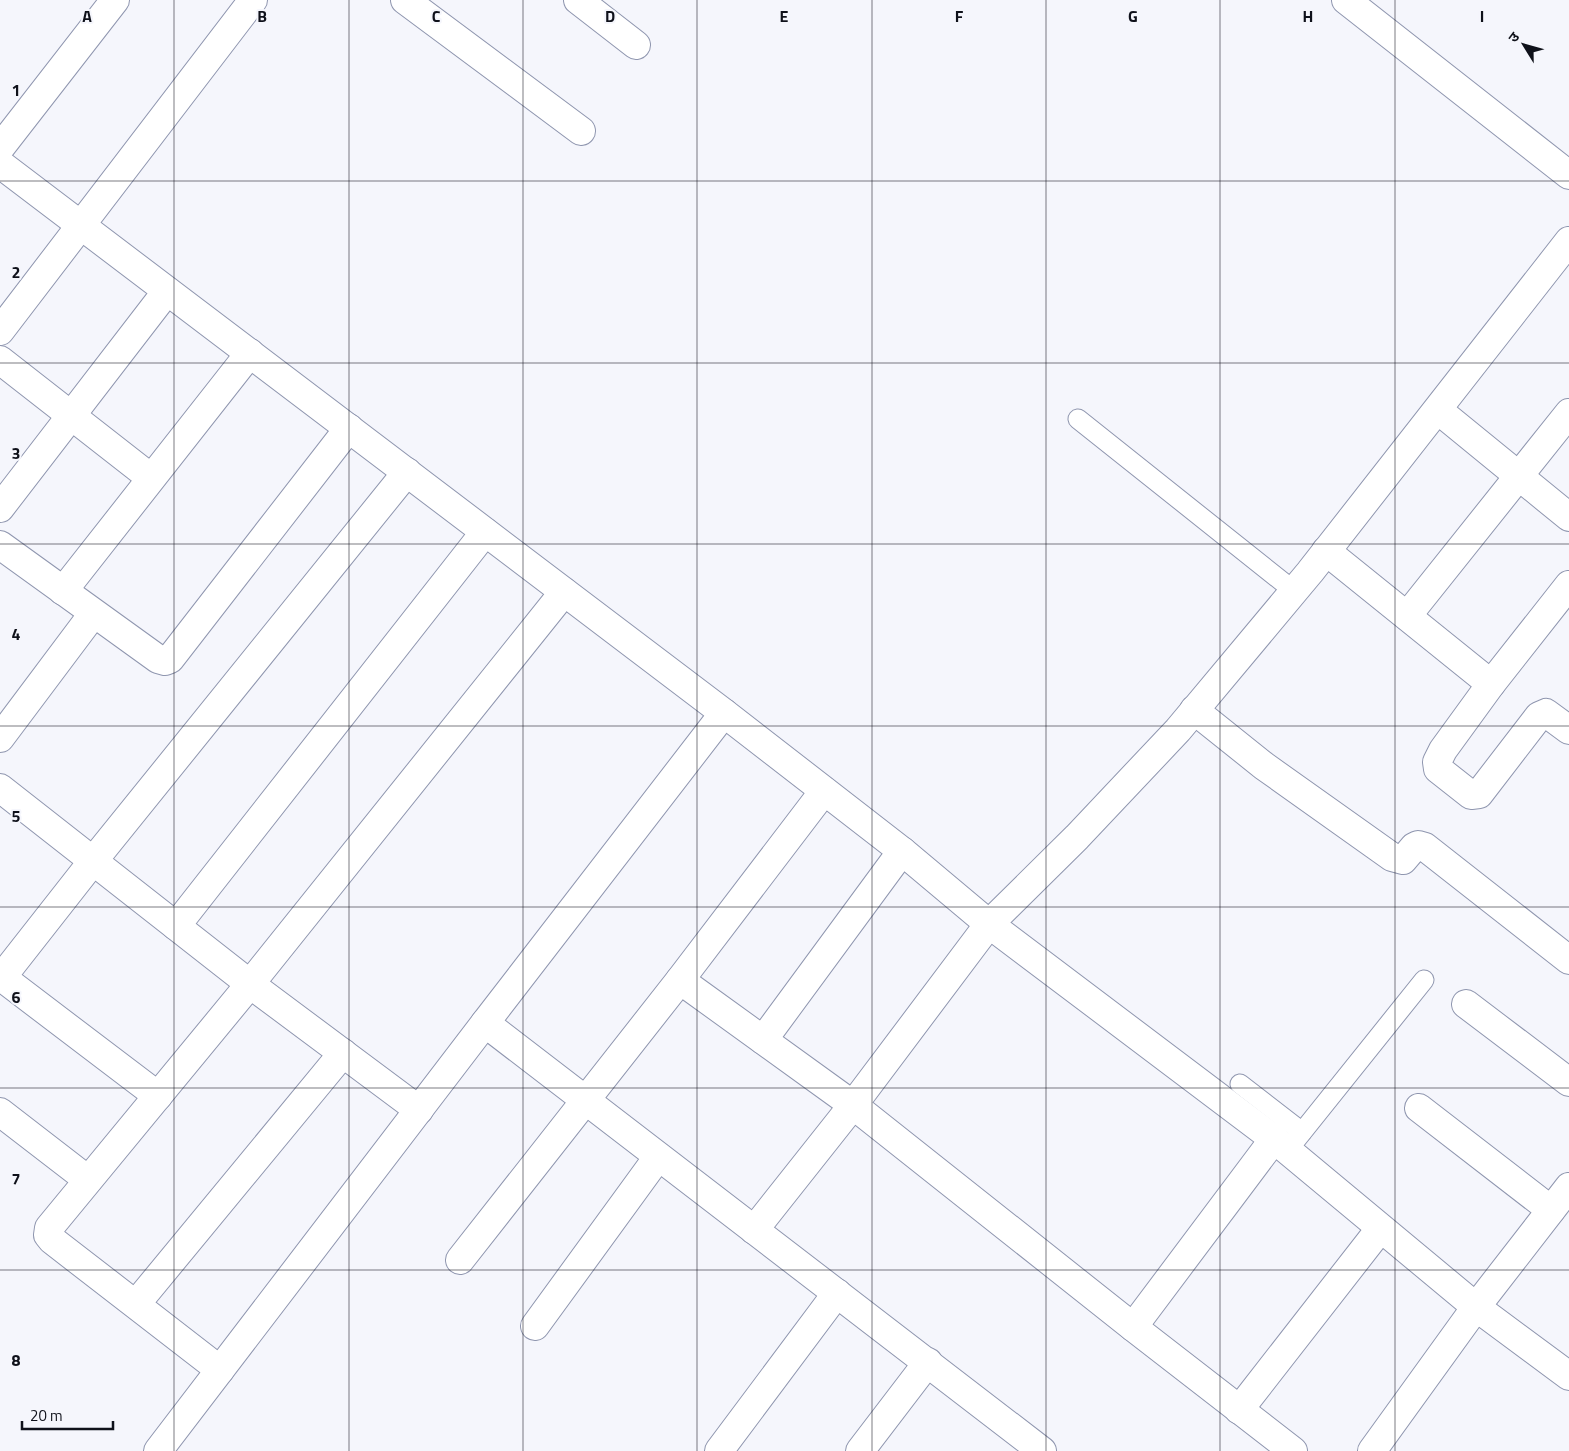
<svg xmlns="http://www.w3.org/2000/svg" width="1569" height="1451" viewBox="0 0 1569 1451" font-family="'Titillium Web','Noto Sans Devanagari',sans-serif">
  <rect width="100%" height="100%" fill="#f5f6fc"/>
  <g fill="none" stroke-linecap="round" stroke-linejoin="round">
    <g stroke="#8f96af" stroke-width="21">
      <g id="lane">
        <polyline points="1078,419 1294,591"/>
        <polyline points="1240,1084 1302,1132"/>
        <polyline points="1287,1151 1424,980"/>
      </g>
    </g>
    <g stroke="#8f96af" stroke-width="30">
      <g id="street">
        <polyline points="405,0 581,131"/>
        <polyline points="578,0 636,45"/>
        <polyline points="1346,0 1569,175"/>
        <polyline points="0,148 115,0"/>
        <polyline points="0,164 724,713 902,851 989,924 1274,1139 1476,1307 1569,1376"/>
        <polyline points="0,331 253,0"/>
        <polyline points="0,360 151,478"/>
        <polyline points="1438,410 1569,517"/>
        <polyline points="0,508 167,291"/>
        <polyline points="0,545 158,659 165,661 170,659 349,428"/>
        <polyline points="1326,551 1491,684"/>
        <polyline points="1569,585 1491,684 1443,750 1437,762 1438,769 1471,795 1479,794 1539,716 1546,713 1569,730"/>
        <polyline points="63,591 250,353"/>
        <polyline points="1407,616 1569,413"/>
        <polyline points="1194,710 1264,766 1392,857 1403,860 1414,847 1418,845 1425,847 1569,960"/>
        <polyline points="0,738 93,614"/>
        <polyline points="0,788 250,984 419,1110"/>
        <polyline points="176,926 485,532"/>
        <polyline points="0,976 158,1096"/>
        <polyline points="2,977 93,861 407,472"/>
        <polyline points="680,980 853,1105 1133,1327 1293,1451"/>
        <polyline points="1466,1004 1569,1082"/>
        <polyline points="485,1023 724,713"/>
        <polyline points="763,1040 902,851"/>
        <polyline points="1419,1108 1551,1210"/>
        <polyline points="0,1112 88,1180"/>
        <polyline points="754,1230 853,1105 989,924 1077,837 1178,730 1310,572 1569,241"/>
        <polyline points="460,1260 680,980 824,791"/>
        <polyline points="136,1304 343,1053"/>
        <polyline points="535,1326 658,1157"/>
        <polyline points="1133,1327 1274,1139"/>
        <polyline points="220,1370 52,1240 48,1235 49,1228 250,984 564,592"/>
        <polyline points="1239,1410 1380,1229"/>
        <polyline points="158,1451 485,1023 1042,1451"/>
        <polyline points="719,1451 837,1293"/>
        <polyline points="860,1451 928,1362"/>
        <polyline points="1372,1451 1476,1307 1569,1187"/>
      </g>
    </g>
    <use href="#lane" stroke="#fff" stroke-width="19"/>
    <use href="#street" stroke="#fff" stroke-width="28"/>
  </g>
  <path fill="none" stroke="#0f111a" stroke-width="1" stroke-opacity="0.55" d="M174 0V1451M349 0V1451M523 0V1451M697 0V1451M872 0V1451M1046 0V1451M1220 0V1451M1395 0V1451M0 181H1569M0 363H1569M0 544H1569M0 726H1569M0 907H1569M0 1088H1569M0 1270H1569"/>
  <g font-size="16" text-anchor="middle" font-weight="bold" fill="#0f111a" stroke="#f5f6fc" stroke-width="4" stroke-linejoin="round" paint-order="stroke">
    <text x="87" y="22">A</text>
    <text x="262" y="22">B</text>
    <text x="436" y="22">C</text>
    <text x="610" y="22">D</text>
    <text x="784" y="22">E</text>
    <text x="959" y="22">F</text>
    <text x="1133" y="22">G</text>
    <text x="1308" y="22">H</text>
    <text x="1482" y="22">I</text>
    <text x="16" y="96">1</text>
    <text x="16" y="278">2</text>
    <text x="16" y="459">3</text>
    <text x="16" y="640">4</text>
    <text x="16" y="822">5</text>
    <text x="16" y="1003">6</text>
    <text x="16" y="1185">7</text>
    <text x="16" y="1366">8</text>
  </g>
  <g transform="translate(1524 45) rotate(307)" stroke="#f5f6fc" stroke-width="4" paint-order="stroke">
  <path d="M0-4L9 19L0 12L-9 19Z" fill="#0f111a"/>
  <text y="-8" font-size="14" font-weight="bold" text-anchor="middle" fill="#0f111a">उ</text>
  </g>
  <path d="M22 1421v8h91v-8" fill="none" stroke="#0f111a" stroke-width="2.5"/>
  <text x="30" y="1421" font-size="15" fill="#0f111a" stroke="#f5f6fc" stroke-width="4" paint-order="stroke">20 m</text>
</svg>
